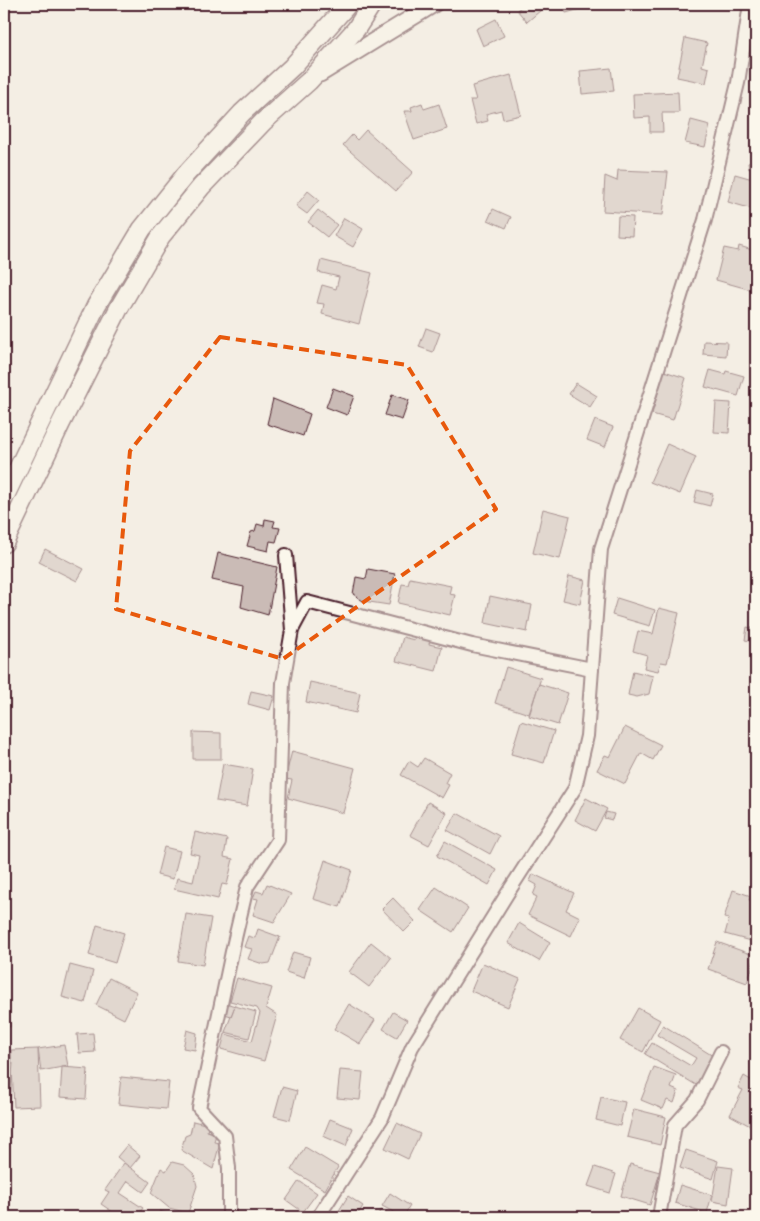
<svg xmlns="http://www.w3.org/2000/svg" width="760" height="1221" viewBox="0 0 760 1221" font-family="'Patrick Hand',sans-serif">
  <rect width="100%" height="100%" fill="#f4eee4"/>
  <filter id="ink" filterUnits="userSpaceOnUse"><feTurbulence type="fractalNoise" baseFrequency=".02" numOctaves="2"/><feDisplacementMap in="SourceGraphic" scale="10" xChannelSelector="R" yChannelSelector="G"/><feConvolveMatrix kernelMatrix="1 2 1 2 8 2 1 2 1" color-interpolation-filters="sRGB"/></filter>
  <g filter="url(#ink)">
    <g fill="#cabbb6" stroke="#4a1f2b">
      <polygon points="525,4 536,4 541,10 527,22 517,10"/>
      <polygon points="563,4 598,4 566,13"/>
      <polygon points="496,19 504,36 483,46 476,29"/>
      <polygon points="753,30 756,31 756,50 750,50"/>
      <polygon points="685,38 707,43 702,66 709,68 706,83 677,77"/>
      <polygon points="611,68 614,91 582,94 580,71"/>
      <polygon points="511,75 521,115 503,119 501,110 486,114 488,121 476,124 470,100 476,100 472,86"/>
      <polygon points="678,92 679,113 662,113 663,132 650,132 650,117 634,118 633,94"/>
      <polygon points="422,103 424,109 439,104 447,129 414,140 404,111 412,111 411,107"/>
      <polygon points="691,120 710,125 705,147 685,143"/>
      <polygon points="366,130 413,172 396,191 343,145 352,135 357,140"/>
      <polygon points="756,161 756,165 749,169 748,163"/>
      <polygon points="618,170 668,172 663,215 603,211 605,176 617,181"/>
      <polygon points="735,174 756,180 756,210 728,202"/>
      <polygon points="308,191 319,200 307,214 296,206"/>
      <polygon points="493,209 511,217 506,228 488,220"/>
      <polygon points="318,210 337,225 327,237 308,222"/>
      <polygon points="618,216 633,217 632,236 617,235"/>
      <polygon points="344,218 363,229 353,247 334,236"/>
      <polygon points="739,246 756,251 756,283 755,291 716,280 724,248 738,251"/>
      <polygon points="321,260 372,273 359,324 322,314 324,304 317,303 322,285 336,289 339,277 318,272"/>
      <polygon points="426,328 440,333 433,352 419,347"/>
      <polygon points="704,341 727,342 726,356 703,354"/>
      <polygon points="710,370 725,374 726,371 744,376 738,396 705,387"/>
      <polygon points="664,371 686,378 673,420 652,414"/>
      <polygon points="576,383 597,396 590,407 569,394"/>
      <polygon points="333,388 354,396 347,415 326,407"/>
      <polygon points="392,395 409,400 402,420 385,415"/>
      <polygon points="273,399 310,414 303,436 267,424"/>
      <polygon points="716,402 731,403 729,433 714,432"/>
      <polygon points="595,420 613,427 605,447 587,440"/>
      <polygon points="667,444 696,457 680,494 650,482"/>
      <polygon points="697,490 713,494 710,506 694,502"/>
      <polygon points="543,509 570,516 560,559 533,553"/>
      <polygon points="265,519 275,521 273,527 280,528 276,542 270,541 268,551 247,546 251,532 255,531 257,524 264,526"/>
      <polygon points="45,549 84,569 77,581 39,562"/>
      <polygon points="218,553 277,567 268,615 241,607 244,587 212,580"/>
      <polygon points="368,569 395,574 389,605 363,601 353,594 356,577 366,579"/>
      <polygon points="569,576 585,580 580,604 563,600"/>
      <polygon points="410,578 451,586 449,594 455,595 450,615 398,603 402,584 408,585"/>
      <polygon points="490,596 532,605 527,632 485,623"/>
      <polygon points="617,598 655,610 650,626 612,615"/>
      <polygon points="659,608 679,613 667,663 661,662 658,671 644,668 647,655 633,651 638,631 653,634"/>
      <polygon points="747,627 756,629 756,642 745,640"/>
      <polygon points="415,636 430,640 429,644 442,647 436,671 396,661 403,637 414,640"/>
      <polygon points="506,667 541,678 529,714 495,703"/>
      <polygon points="633,671 653,676 649,694 637,697 628,695"/>
      <polygon points="310,682 360,693 356,713 306,702"/>
      <polygon points="539,684 568,693 558,725 529,716"/>
      <polygon points="251,691 274,696 270,710 248,704"/>
      <polygon points="521,721 554,731 544,763 511,754"/>
      <polygon points="625,727 661,745 653,760 641,753 625,784 597,770 605,755 610,757"/>
      <polygon points="193,732 221,733 221,759 193,759"/>
      <polygon points="292,751 355,768 343,813 288,798 292,780 285,779"/>
      <polygon points="424,758 450,773 445,783 449,785 442,798 401,775 409,761 418,767"/>
      <polygon points="223,764 253,769 247,806 216,801"/>
      <polygon points="586,798 607,809 595,831 575,820"/>
      <polygon points="428,802 447,813 429,845 410,835"/>
      <polygon points="606,812 614,814 612,820 604,818"/>
      <polygon points="457,813 499,836 490,854 447,830"/>
      <polygon points="195,832 227,839 224,857 233,859 227,885 222,884 218,899 174,889 177,878 193,882 199,855 190,853"/>
      <polygon points="445,841 497,870 489,885 437,856"/>
      <polygon points="164,847 180,851 173,879 157,875"/>
      <polygon points="325,860 352,870 340,907 313,899"/>
      <polygon points="533,874 574,893 566,910 580,917 571,936 528,915 537,897 533,895 537,885 530,881"/>
      <polygon points="267,884 291,894 274,922 253,915 258,899 253,898 256,891 263,893"/>
      <polygon points="436,887 468,908 453,932 420,910"/>
      <polygon points="733,890 751,896 749,900 756,902 753,912 756,913 756,934 754,942 725,934 729,919 724,918"/>
      <polygon points="393,898 415,921 404,932 382,909"/>
      <polygon points="186,914 211,918 203,965 178,961"/>
      <polygon points="519,923 550,942 539,961 508,943"/>
      <polygon points="97,925 124,933 115,963 89,955"/>
      <polygon points="258,929 280,937 270,963 263,964 248,959 252,949 244,947 248,936 255,938"/>
      <polygon points="371,942 391,958 369,987 349,972"/>
      <polygon points="717,942 756,956 747,983 708,969"/>
      <polygon points="293,952 310,957 304,978 286,972"/>
      <polygon points="483,963 520,979 508,1007 471,991"/>
      <polygon points="70,965 93,971 85,1003 62,997"/>
      <polygon points="109,978 137,992 124,1019 96,1005"/>
      <polygon points="237,978 272,988 266,1008 277,1015 264,1061 221,1049 225,1034 252,1041 260,1013 257,1008 230,1001"/>
      <polygon points="226,1003 235,1006 231,1016 222,1013"/>
      <polygon points="349,1004 375,1020 360,1044 334,1029"/>
      <polygon points="235,1006 256,1012 249,1038 225,1032"/>
      <polygon points="638,1008 660,1020 643,1052 620,1040"/>
      <polygon points="4,1012 9,1012 10,1027 4,1027"/>
      <polygon points="393,1012 407,1020 397,1037 383,1029"/>
      <polygon points="663,1025 713,1056 696,1085 645,1054 652,1043 691,1066 696,1058 657,1035"/>
      <polygon points="187,1030 197,1033 195,1050 183,1048"/>
      <polygon points="93,1033 95,1052 79,1053 77,1034"/>
      <polygon points="64,1045 68,1066 41,1071 38,1049"/>
      <polygon points="38,1049 40,1106 14,1107 11,1050"/>
      <polygon points="4,1062 13,1063 10,1102 4,1101"/>
      <polygon points="62,1067 88,1069 86,1099 60,1097"/>
      <polygon points="654,1067 676,1075 671,1088 678,1091 674,1103 667,1100 663,1109 641,1100"/>
      <polygon points="340,1070 363,1072 360,1100 337,1098"/>
      <polygon points="744,1076 756,1083 756,1123 754,1128 730,1115 743,1090 738,1088"/>
      <polygon points="121,1077 169,1082 166,1109 118,1104"/>
      <polygon points="282,1087 297,1091 290,1120 274,1116"/>
      <polygon points="601,1097 625,1102 620,1126 596,1120"/>
      <polygon points="634,1109 666,1117 660,1145 627,1137"/>
      <polygon points="330,1119 353,1128 346,1146 323,1136"/>
      <polygon points="193,1121 209,1125 207,1131 216,1134 214,1142 220,1143 213,1169 181,1150 185,1136 190,1134"/>
      <polygon points="397,1123 420,1134 408,1159 385,1148"/>
      <polygon points="127,1145 140,1156 130,1168 117,1157"/>
      <polygon points="305,1147 338,1167 325,1190 291,1170"/>
      <polygon points="686,1150 718,1161 713,1179 680,1168"/>
      <polygon points="172,1162 184,1165 194,1174 197,1186 188,1213 169,1208 151,1193 161,1168 166,1171"/>
      <polygon points="124,1163 150,1182 143,1192 128,1181 120,1193 143,1208 137,1217 120,1217 101,1204 109,1192 105,1190"/>
      <polygon points="630,1164 660,1172 650,1205 621,1196"/>
      <polygon points="718,1166 733,1168 728,1204 712,1201"/>
      <polygon points="595,1167 616,1174 610,1193 588,1186"/>
      <polygon points="299,1181 317,1193 303,1212 286,1200"/>
      <polygon points="680,1185 712,1195 707,1213 675,1203"/>
      <polygon points="390,1193 410,1206 403,1217 382,1206"/>
      <polygon points="348,1196 363,1206 356,1217 335,1217"/>
      <polygon points="381,1210 394,1217 376,1217"/>
      <polygon points="160,1211 177,1217 157,1217"/>
    </g>
    <g fill="none" stroke-linecap="round" stroke-linejoin="round">
      <g stroke="#4a1f2b" stroke-width="16">
        <g id="minor">
          <polyline points="286,555 292,630"/>
          <polyline points="229,1217 229,1168 225,1136 199,1108 233,947 247,887 278,840 283,683 292,630 307,602 472,645 592,669"/>
          <polyline points="318,1217 382,1118 412,1047 507,894 575,788 587,736 601,549 705,220 738,83 750,4"/>
          <polyline points="659,1217 675,1125 697,1100 721,1052"/>
        </g>
      </g>
      <g stroke="#4a1f2b" stroke-width="19">
        <polyline id="tertiary" points="320,74 434,4"/>
      </g>
      <g stroke="#4a1f2b" stroke-width="21">
        <g id="secondary">
          <polyline points="4,498 96,306 142,229 186,174 242,113 292,67 348,4"/>
          <polyline points="4,543 61,423 119,308 161,236 201,187 263,122 309,81 356,29 372,4"/>
        </g>
      </g>
      <use href="#minor" stroke="#fbf7ec" stroke-width="12"/>
      <use href="#tertiary" stroke="#fbf7ec" stroke-width="15"/>
      <use href="#secondary" stroke="#fbf7ec" stroke-width="18"/>
    </g>
  </g>
  <path d="M0 0H760V1221H0ZM220 337 407 365 496 509 283 659 116 609 130 451Z" fill="#f4eee4" fill-opacity=".55" fill-rule="evenodd"/>
  <path fill="none" stroke="#e8590c" stroke-width="4" stroke-dasharray="10 6" stroke-linejoin="round" d="M220 337 407 365 496 509 283 659 116 609 130 451Z"/>
  <rect width="760" height="1221" fill="none" stroke="#fbf7ec" stroke-width="20"/>
  <rect x="10" y="10" width="740" height="1201" fill="none" stroke="#4a1f2b" stroke-width="2" filter="url(#ink)"/>
</svg>
